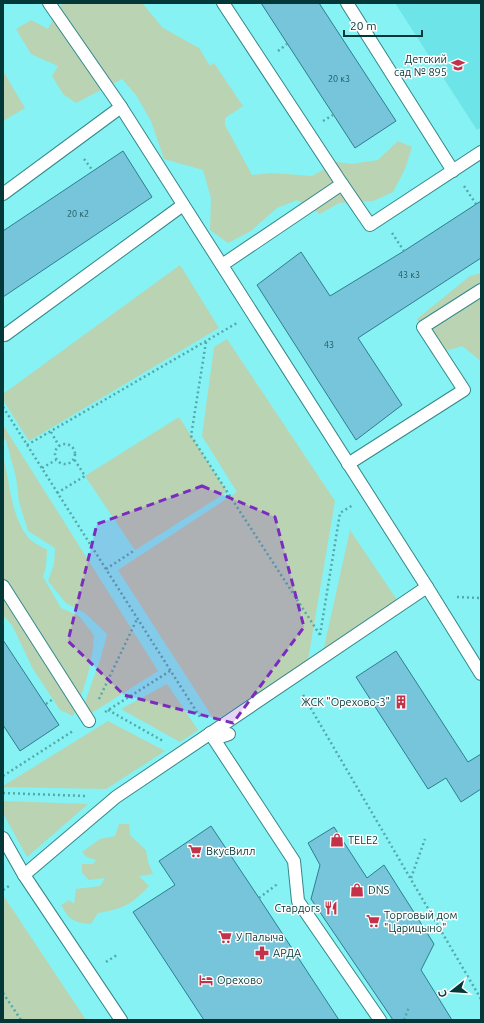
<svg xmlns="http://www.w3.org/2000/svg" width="484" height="1023" viewBox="0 0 484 1023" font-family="Ubuntu,sans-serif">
  <rect width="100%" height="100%" fill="#86f2f4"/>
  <polygon fill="#6de4e7" points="395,3 481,3 481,127 477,130"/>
  <g fill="#bad3b2">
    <polygon points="62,3 142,3 163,28 199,48 210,66 214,63 243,106 225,118 225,125 252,175 273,173 312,176 337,162 351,164 378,160 398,141 412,147 405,169 393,192 373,201 339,203 320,214 297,200 277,208 251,231 228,243 210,230 211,198 203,170 164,159 151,121 136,95 122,79 76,103 63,94 52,76 58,66 31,54 16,29 31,20 48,29"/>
    <polygon points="3,71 25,108 3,121"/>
    <polygon points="180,265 219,328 29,441 3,400 3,394"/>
    <polygon points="481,273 481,361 462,346 432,355 417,319 470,276"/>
    <polygon points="227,339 335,501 308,660 215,721 118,570 237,492 202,436 214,347"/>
    <polygon points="179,417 227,492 135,550 85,476"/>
    <polygon points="3,425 158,671 90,714 84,705 101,657 107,634 85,613 66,603 48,581 54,564 55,548 28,531 19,502 16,477 6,440 3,438"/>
    <path d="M3 456C10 482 10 513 27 536 31 542 41 546 47 550L46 566 43 577 61 608 79 616 94 635C93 663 84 690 73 716L60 710 33 669 12 625 3 615Z"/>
    <polygon points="350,530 397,600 323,652"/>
    <polygon points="167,684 198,730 180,742 121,709"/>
    <polygon points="108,721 165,751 106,789 3,787 3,786"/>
    <polygon points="3,801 88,804 27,857 3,813"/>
    <path d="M119 824H129L130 835 146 850 148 862 153 874 139 876 149 886C132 904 123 909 98 913L91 924C73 922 70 921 61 905L69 900 74 904 76 889 100 886 105 878 89 880 82 873V864H93L96 860 87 857 82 852 100 839 115 836Z"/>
    <polygon points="3,895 86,1020 3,1020"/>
  </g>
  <g fill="#76c5da" stroke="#307d90">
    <polygon points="261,3 319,3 396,121 355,148"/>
    <polygon points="123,151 152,197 3,297 3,231"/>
    <polygon points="481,201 481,258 358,338 402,405 356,440 257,285 301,252 330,296 404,251"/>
    <polygon points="3,640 59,725 20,751 3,725"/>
    <polygon points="396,651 468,762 481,754 481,789 461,802 446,778 428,789 356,677"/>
    <polygon points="211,826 259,898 339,1020 204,1020 133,912 175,885 159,861"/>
    <polygon points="334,827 367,878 384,865 434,944 421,970 452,1020 393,1020 311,899 320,865 308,843"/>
  </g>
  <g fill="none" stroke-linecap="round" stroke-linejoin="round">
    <g stroke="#34888a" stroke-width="14">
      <g id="lane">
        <polyline points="49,3 121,107 427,587 481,674"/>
        <polyline points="223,3 342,184"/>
        <polyline points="347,3 453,171"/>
        <polyline points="3,194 121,107"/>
        <polyline points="222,265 342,184 370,225 481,152"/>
        <polyline points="5,335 183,205"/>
        <polyline points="348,464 464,390 423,327 481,290"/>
        <polyline points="3,586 89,721"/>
        <polyline points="210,733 294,861 298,901 380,1020"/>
        <polyline points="214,739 229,734"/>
        <polyline points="3,838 24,875"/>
        <polyline points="121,1020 24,875 116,797 427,587"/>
      </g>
    </g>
    <g stroke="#53a9aa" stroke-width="2.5" stroke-dasharray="2 3" stroke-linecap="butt">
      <polyline points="278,51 287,44"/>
      <polyline points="323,121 333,115"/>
      <polyline points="84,159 93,171"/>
      <polyline points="464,186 476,204"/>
      <polyline points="392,233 404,251"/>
      <polyline points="206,342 191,436 320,635"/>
      <polyline points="3,407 200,717"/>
      <polyline points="51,432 59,446"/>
      <circle cx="65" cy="454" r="10"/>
      <polyline points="27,445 237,323"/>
      <polyline points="42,468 56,460"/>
      <polyline points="57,493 85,476 74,459"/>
      <polyline points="106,569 135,550"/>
      <polyline points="457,597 481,598"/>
      <polyline points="320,635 340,513 353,505"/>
      <polyline points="303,695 481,999"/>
      <polyline points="99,699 137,619"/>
      <polyline points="46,704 53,699"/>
      <polyline points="108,710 163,741"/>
      <polyline points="105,712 170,671"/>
      <polyline points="3,776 73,731"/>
      <polyline points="3,793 86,796"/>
      <polyline points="411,878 425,839"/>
      <polyline points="3,890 9,886"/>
      <polyline points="259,898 276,885 276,883"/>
      <polyline points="106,962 117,955"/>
      <polyline points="3,993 21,1020"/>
      <polyline points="404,1020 409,1007"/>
    </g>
    <use href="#lane" stroke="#fff" stroke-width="12"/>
  </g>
  <path fill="#7b2cbf" fill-opacity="0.2" stroke="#7b2cbf" stroke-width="3" stroke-dasharray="8 5" stroke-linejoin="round" d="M202 486 275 517 304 627 233 723 124 695 68 641 97 524Z"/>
  <defs>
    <g id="school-bare" transform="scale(1.08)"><path d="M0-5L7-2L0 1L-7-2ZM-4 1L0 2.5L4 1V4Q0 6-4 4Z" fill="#c33248" stroke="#fefefe" stroke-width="2.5" paint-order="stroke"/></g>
    <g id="building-bare" transform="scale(1.08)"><path d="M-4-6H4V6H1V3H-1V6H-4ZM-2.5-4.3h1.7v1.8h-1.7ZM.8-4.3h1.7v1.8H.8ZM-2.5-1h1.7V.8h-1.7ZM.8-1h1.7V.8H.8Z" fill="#c33248" stroke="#fefefe" stroke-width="2.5" paint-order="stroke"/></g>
    <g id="shop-bare" transform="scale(1.08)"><path d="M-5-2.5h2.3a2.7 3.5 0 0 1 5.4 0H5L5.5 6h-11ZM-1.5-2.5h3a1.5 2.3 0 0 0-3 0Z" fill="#c33248" stroke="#fefefe" stroke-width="2.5" paint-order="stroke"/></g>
    <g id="supermarket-bare" transform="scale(1.08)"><path d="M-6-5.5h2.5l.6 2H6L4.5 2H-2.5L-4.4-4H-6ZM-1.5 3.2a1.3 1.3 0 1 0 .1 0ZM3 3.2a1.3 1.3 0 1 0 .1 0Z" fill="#c33248" stroke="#fefefe" stroke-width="2.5" paint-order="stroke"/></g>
    <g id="restaurant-bare" transform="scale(1.08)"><path d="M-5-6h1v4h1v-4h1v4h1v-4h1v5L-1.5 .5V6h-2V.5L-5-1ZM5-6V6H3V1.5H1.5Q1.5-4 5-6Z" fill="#c33248" stroke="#fefefe" stroke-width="2.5" paint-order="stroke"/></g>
    <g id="pharmacy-bare" transform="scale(1.08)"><path d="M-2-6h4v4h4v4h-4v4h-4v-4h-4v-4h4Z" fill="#c33248" stroke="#fefefe" stroke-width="2.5" paint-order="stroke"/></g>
    <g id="hotel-bare" transform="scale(1.08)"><path d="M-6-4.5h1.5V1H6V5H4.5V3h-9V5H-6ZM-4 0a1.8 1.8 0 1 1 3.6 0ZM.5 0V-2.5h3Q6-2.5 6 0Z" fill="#c33248" stroke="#fefefe" stroke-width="2.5" paint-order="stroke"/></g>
  </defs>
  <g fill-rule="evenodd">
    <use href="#school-bare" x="458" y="65"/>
    <use href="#building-bare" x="401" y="702"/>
    <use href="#shop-bare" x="337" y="840"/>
    <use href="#supermarket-bare" x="195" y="851"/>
    <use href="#shop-bare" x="357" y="890"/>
    <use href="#restaurant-bare" x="331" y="908"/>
    <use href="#supermarket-bare" x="373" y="921"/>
    <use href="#supermarket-bare" x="225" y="937"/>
    <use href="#pharmacy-bare" x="262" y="953"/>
    <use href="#hotel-bare" x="206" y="980"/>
  </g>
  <g text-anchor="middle" stroke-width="3" stroke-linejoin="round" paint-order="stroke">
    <g font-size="9" fill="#205a60">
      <text x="339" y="82">20 к3</text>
      <text x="78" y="217">20 к2</text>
      <text x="409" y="278">43 к3</text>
      <text x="329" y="348">43</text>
    </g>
    <g font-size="11" fill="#043738" stroke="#fefefe" text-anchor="start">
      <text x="447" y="63" text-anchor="end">Детский<tspan x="447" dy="13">сад № 895</tspan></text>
      <text x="390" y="706" text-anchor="end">ЖСК "Орехово-3"</text>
      <text x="348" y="844">TELE2</text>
      <text x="206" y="855">ВкусВилл</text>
      <text x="368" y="894">DNS</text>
      <text x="320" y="912" text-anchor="end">Стардогs</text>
      <text x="384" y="919">Торговый дом<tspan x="384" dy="13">"Царицыно"</tspan></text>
      <text x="236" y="941">У Палыча</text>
      <text x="273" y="957">АРДА</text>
      <text x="217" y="984">Орехово</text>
    </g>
  </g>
  <rect width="484" height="1023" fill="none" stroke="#043738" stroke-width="8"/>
  <g transform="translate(452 991) rotate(253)" stroke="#fefefe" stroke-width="3" paint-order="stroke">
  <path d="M0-3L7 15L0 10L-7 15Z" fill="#043738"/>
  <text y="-6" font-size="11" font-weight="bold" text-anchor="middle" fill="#043738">С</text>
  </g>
  <path d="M344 30v6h78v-6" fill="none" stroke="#043738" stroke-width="2"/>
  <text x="350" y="30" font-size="12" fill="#043738" stroke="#fefefe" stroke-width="3" paint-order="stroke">20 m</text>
</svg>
